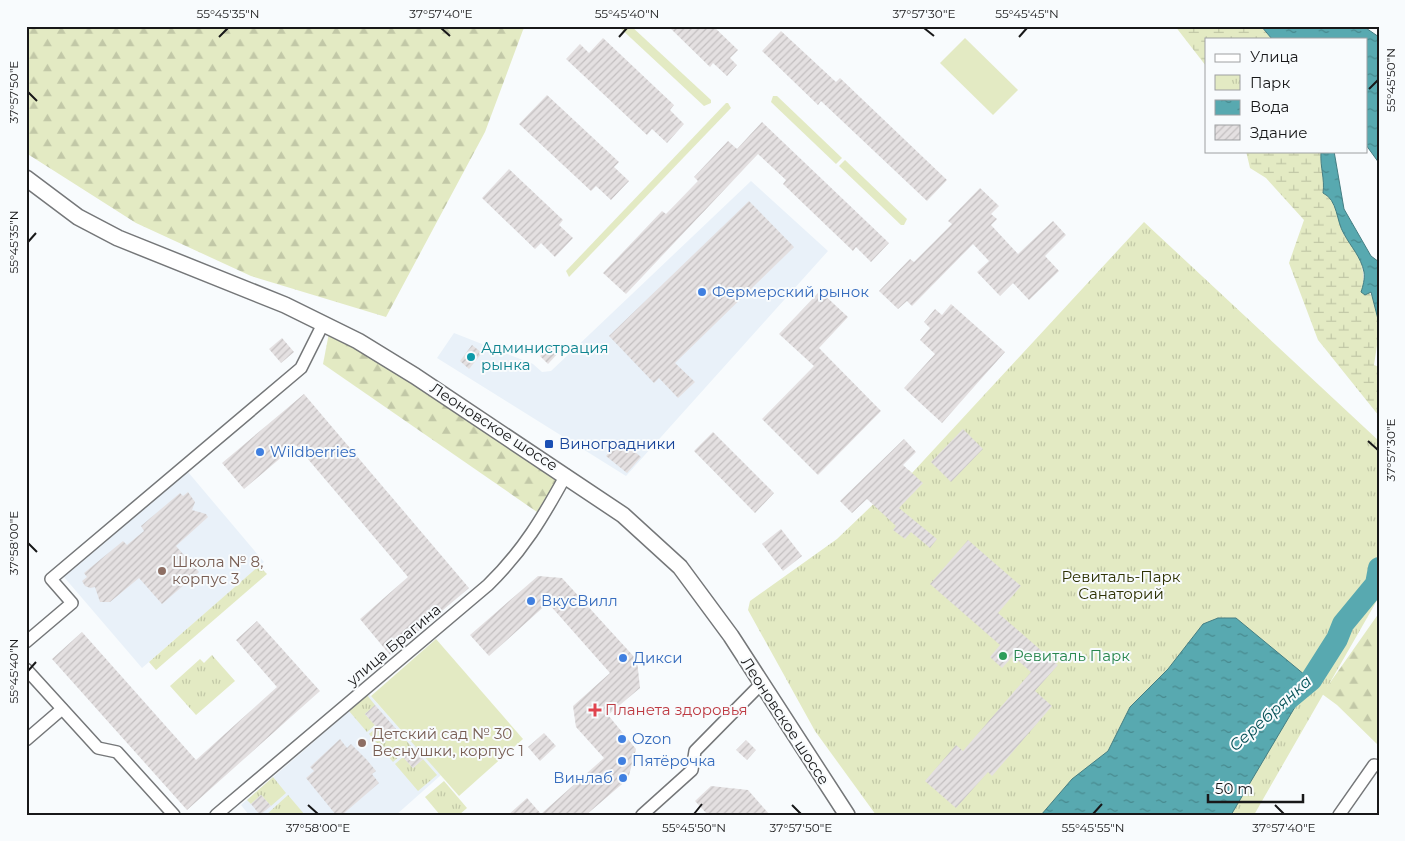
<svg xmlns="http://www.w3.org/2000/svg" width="1405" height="841" viewBox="0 0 1405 841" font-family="Montserrat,sans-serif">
  <defs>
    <pattern id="forest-firs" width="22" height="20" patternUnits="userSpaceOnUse" patternTransform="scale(1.25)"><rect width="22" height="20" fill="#e3eac3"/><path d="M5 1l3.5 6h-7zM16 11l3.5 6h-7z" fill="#c2c8a7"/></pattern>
    <pattern id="wetland-marsh" width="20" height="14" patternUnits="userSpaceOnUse" patternTransform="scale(1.25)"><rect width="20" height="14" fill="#e3eac3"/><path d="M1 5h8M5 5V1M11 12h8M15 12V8" fill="none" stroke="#c2c8a7"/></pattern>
    <pattern id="park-tufts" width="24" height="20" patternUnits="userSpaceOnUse" patternTransform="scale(1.25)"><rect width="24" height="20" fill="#e3eac3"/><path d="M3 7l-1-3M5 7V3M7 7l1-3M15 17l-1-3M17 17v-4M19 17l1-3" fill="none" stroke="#c2c8a7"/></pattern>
    <pattern id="water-ripples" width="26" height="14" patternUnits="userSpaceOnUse" patternTransform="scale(1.25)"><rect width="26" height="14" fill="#58a9b0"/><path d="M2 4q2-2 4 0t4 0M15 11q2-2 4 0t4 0" fill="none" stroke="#48898e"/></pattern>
    <pattern id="building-hatch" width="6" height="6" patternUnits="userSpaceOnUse" patternTransform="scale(1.25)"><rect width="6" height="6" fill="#e4e0e1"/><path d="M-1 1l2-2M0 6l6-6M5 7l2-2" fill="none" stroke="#c3bfc0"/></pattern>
  </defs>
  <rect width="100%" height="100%" fill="#f8fbfd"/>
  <g fill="#e9f1f9">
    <polygon points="751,181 828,251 626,476 437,358 454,333 533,364 542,372 551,371"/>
    <polygon points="188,472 264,562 142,668 64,577"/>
    <polygon points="369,694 441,775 396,815 249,815 241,805"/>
  </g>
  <g fill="#e3eac3">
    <polygon points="618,26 631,26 711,100 711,103 704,106"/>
    <polygon points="965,38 1018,90 993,115 940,63"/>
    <polygon points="773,96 777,96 842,158 836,164 771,102"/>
    <polygon points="726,103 728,103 731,108 569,277 566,271"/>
    <polygon points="845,160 907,219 904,225 901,225 839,166"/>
    <polygon points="436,639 523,739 459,796 371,696"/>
  </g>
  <g fill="url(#forest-firs)">
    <polygon points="26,26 526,26 523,30 485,132 386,317 251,276 136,223 26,153"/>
    <polygon points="329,333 374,356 545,467 556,482 537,512 323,364"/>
    <polygon points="1379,613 1379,746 1337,705 1322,694"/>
  </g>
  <g fill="url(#wetland-marsh)">
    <polygon points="1175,26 1261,26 1272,39 1206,39 1206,66"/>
    <path d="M1246 151H1319L1321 153C1320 167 1325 179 1323 193 1339 200 1337 219 1343 233 1345 237 1348 239 1351 242 1360 256 1365 269 1363 286 1385 304 1378 340 1374 365L1379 367V416L1318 340 1289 263 1304 220 1266 178 1250 168Z"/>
  </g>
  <g fill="url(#park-tufts)">
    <polygon points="1144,222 1379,441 1379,597 1254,815 876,815 815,731 748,610 750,601 837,539 909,470 912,473"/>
    <polygon points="259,566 267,574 156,670 149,662"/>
    <polygon points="212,655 235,681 196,715 170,686 200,659 204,663"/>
    <polygon points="367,695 375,705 365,714 375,725 367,732 349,711"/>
    <polygon points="377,727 387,739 397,730 411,746 393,762 369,734"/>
    <polygon points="403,757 413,768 423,759 437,775 418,791 395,764"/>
    <polygon points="273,777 286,793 271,806 261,795 251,804 247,800"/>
    <polygon points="444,781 467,808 459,815 440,815 425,797"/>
    <polygon points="288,795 305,815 266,815"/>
  </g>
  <g fill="url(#water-ripples)" stroke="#457e83">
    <polygon points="1261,26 1363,26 1379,37 1379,163 1366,145 1366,39 1272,39"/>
    <path d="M1319 151H1334L1344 209 1371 256 1379 262V323L1371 292 1365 295 1361 292C1363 286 1365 279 1364 272 1361 257 1351 247 1344 234 1336 221 1338 200 1323 193 1325 179 1320 167 1321 153Z"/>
    <polygon points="1218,618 1236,618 1311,680 1231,815 1041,815 1072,779 1108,751 1130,707 1168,669 1203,624"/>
  </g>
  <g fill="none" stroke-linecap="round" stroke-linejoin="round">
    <polyline stroke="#58a9b0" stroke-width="22" points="1287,700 1311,680 1337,639 1343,624 1376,584 1379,568"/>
  </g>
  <g fill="url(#building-hatch)">
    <polygon points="668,26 713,26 738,50 730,58 737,65 727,76 713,63 710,67"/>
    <polygon points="781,31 836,82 840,78 947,180 927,201 821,101 818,105 762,51"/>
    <polygon points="603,38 674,105 670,110 684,124 667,143 652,129 647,135 566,59 580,44 589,53"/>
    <polygon points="547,95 619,162 614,167 629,181 611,200 596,186 591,191 519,124"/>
    <polygon points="762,122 889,243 871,262 856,247 853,251 783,184 786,180 758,154 626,294 603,273 662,211 666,214 698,181 694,177 728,141 737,149"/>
    <polygon points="509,169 563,220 559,225 573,238 555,257 541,243 535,249 482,198"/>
    <polygon points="980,188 999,206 991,214 997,219 991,225 1018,254 1053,221 1066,235 1045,256 1059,271 1029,300 1013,283 1000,296 977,272 989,261 973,244 912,306 907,301 898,309 879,291 910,259 914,262 952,224 948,221"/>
    <polygon points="749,201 794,247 675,363 695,382 678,398 659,378 654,383 609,336"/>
    <polygon points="820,291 848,317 819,348 881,411 818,475 762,419 814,366 779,334"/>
    <polygon points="951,304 1005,352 942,423 904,388 935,354 920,340 930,328 924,322 935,309 942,315"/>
    <polygon points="282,338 294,352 281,363 269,349"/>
    <polygon points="553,344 560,351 548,364 540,356"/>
    <polygon points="472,345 482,353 469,369 460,361"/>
    <polygon points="304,394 469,588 390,655 360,619 408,577 296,445 244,489 222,463"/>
    <polygon points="963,429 983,449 951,482 931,462"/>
    <polygon points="713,432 774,493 755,513 694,451"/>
    <polygon points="620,439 641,457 627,473 606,456"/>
    <polygon points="904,439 916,452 903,465 923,483 899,508 937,539 930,548 911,532 905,539 893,530 896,526 867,499 852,513 840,501"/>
    <polygon points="188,492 195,502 192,510 206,514 208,517 176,546 199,572 162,604 139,578 110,602 100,602 95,587 90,588 85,586 82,581 87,577 84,573 123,541 127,545 144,531 141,526 180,493 183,496"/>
    <polygon points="781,529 802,556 783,571 762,544"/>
    <polygon points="968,540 1021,586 998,613 1058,665 1035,691 1052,706 992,776 988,772 956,808 925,781 956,745 963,751 1031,672 1013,656 1002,668 990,657 1000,645 930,584"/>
    <polygon points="538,576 562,578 637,660 640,688 608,715 636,749 628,779 586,815 508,815 527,798 541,814 604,758 576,727 573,706 610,673 548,603 489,656 470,635"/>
    <polygon points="257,621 320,691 187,810 52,659 82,632 196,760 277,687 236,640"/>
    <polygon points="375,705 397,730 387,739 365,714"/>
    <polygon points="544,733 556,746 540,761 528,747"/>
    <polygon points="340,739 347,748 351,744 367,760 376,771 372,774 379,783 342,815 336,815 306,778 314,771 310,767"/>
    <polygon points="746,740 756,750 747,760 736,750"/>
    <polygon points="413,748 423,759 413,768 403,757"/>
    <polygon points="711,786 748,790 770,815 708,815 695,801"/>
    <polygon points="261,795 271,806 260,815 251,804"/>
  </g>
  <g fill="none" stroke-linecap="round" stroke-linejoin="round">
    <g stroke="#757779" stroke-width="14">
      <g id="minor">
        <polyline points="26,642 72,603 51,579 301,368 323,324"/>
        <polyline points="26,669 98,748 117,752 174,815"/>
        <polyline points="26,740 62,709"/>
        <path d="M216 815 488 585C523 551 543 517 566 475"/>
        <polyline points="642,815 692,770 695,751 761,684"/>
        <polyline points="1339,815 1374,765 1379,766"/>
      </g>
    </g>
    <g stroke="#757779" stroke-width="18">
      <polyline id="secondary" points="26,178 78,217 118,238 285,305 358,341 415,376 623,515 680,567 731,636 847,815"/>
    </g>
    <use href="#minor" stroke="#fff" stroke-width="11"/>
    <use href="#secondary" stroke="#fff" stroke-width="15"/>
  </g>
  <path fill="none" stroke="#181819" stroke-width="2" d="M441 28 450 36M924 28 934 36M219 37 228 28M619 37 627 28M1019 37 1027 28M1369 89 1378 80M28 92 37 101M28 242 36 233M1368 441 1378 450M28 543 37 552M28 671 36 662M308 805 318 814M792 805 801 814M1275 805 1284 814M694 814 702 804M1093 814 1102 804"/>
  <g fill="#3f7fe0" stroke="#f8fbfd" stroke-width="2">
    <circle cx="702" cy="292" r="5"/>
    <circle cx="260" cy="452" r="5"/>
    <circle cx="531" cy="601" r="5"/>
    <circle cx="623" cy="658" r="5"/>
    <circle cx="622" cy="739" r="5"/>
    <circle cx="622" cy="761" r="5"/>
    <circle cx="623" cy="778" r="5"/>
  </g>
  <circle fill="#0f9aa8" stroke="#f8fbfd" stroke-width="2" cx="471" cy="357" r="5"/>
  <rect fill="#1a4fb4" stroke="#f8fbfd" stroke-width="2" x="544" y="439" width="10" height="10" rx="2.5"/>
  <g fill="#8d6e63" stroke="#f8fbfd" stroke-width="2">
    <circle cx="162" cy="571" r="5"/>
    <circle cx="362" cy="743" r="5"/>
  </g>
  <circle fill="#2e9e5b" stroke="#f8fbfd" stroke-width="2" cx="1003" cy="656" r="5"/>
  <path fill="#e0444e" stroke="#f8fbfd" stroke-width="2" d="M592.5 702.5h5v5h5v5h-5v5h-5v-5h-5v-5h5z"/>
  <g text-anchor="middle" stroke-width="4" stroke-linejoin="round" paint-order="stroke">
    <g font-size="15" fill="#366cbe" stroke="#f8fbfd" text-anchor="start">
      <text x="712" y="297">Фермерский рынок</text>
      <text x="270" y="457">Wildberries</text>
      <text x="541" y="606">ВкусВилл</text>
      <text x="633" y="663">Дикси</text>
      <text x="632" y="744">Ozon</text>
      <text x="632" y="766">Пятёрочка</text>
      <text x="613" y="783" text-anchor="end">Винлаб</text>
    </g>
    <g font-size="15" fill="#0d838f" stroke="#f8fbfd" text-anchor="start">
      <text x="481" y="353">Администрация<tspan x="481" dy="17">рынка</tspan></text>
    </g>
    <g font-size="15" fill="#181819" stroke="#f8fbfd">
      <text transform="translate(494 427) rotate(33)" y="5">Леоновское шоссе</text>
      <text transform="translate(394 645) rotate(-40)" y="5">улица Брагина</text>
      <text transform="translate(785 721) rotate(57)" y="5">Леоновское шоссе</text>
    </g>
    <g font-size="15" fill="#164399" stroke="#f8fbfd" text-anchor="start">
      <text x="559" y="449">Виноградники</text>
    </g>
    <g font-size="15" fill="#785e54" stroke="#f8fbfd" text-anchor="start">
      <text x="172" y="567">Школа № 8,<tspan x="172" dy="17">корпус 3</tspan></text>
      <text x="372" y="739">Детский сад № 30<tspan x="372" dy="17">Веснушки, корпус 1</tspan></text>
    </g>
    <g font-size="15" fill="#2d3102" stroke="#f8fbfd">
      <text x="1121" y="582">Ревиталь-Парк<tspan x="1121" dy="17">Санаторий</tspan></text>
    </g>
    <g font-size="15" fill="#27864d" stroke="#f8fbfd" text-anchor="start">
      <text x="1013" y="661">Ревиталь Парк</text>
    </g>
    <g font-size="15" fill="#be3a42" stroke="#f8fbfd" text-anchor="start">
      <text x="605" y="715">Планета здоровья</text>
    </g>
    <g font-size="16" font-style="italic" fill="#055157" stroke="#f8fbfd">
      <text transform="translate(1270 713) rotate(-42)" y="6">Серебрянка</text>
    </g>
  </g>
  <rect width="1405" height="841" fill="none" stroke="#f8fbfd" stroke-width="55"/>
  <rect x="1205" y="38" width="162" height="115" fill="#f8fbfd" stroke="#9ea0a2"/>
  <rect x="1215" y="54" width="25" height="8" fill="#ffffff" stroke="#9ea0a2"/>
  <text x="1250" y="62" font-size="15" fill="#181819">Улица</text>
  <rect x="1215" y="75" width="25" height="15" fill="url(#park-tufts)" stroke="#9ea0a2"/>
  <text x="1250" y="88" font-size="15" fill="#181819">Парк</text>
  <rect x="1215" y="100" width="25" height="15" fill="url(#water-ripples)" stroke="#9ea0a2"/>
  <text x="1250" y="112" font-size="15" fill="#181819">Вода</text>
  <rect x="1215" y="125" width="25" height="15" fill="url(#building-hatch)" stroke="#9ea0a2"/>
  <text x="1250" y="138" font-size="15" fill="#181819">Здание</text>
  <path d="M1208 794v8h95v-8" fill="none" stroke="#181819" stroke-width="2.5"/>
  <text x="1215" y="794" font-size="15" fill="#181819" stroke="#f8fbfd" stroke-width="4" paint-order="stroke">50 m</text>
  <rect x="28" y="28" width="1350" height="786" fill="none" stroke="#181819" stroke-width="2"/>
  <g font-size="12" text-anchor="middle" fill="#181819">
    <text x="228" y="18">55°45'35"N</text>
    <text x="441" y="18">37°57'40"E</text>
    <text x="627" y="18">55°45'40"N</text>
    <text x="924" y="18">37°57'30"E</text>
    <text x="1027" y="18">55°45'45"N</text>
    <text transform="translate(1391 80) rotate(-90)" y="4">55°45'50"N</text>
    <text transform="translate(14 92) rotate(-90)" y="4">37°57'50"E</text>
    <text transform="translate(14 242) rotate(-90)" y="4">55°45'35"N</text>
    <text transform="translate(1391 450) rotate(-90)" y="4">37°57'30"E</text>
    <text transform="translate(14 543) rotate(-90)" y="4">37°58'00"E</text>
    <text transform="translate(14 671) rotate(-90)" y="4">55°45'40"N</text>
    <text x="318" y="832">37°58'00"E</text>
    <text x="694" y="832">55°45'50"N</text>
    <text x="801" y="832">37°57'50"E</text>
    <text x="1093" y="832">55°45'55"N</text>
    <text x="1284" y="832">37°57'40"E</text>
  </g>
</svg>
